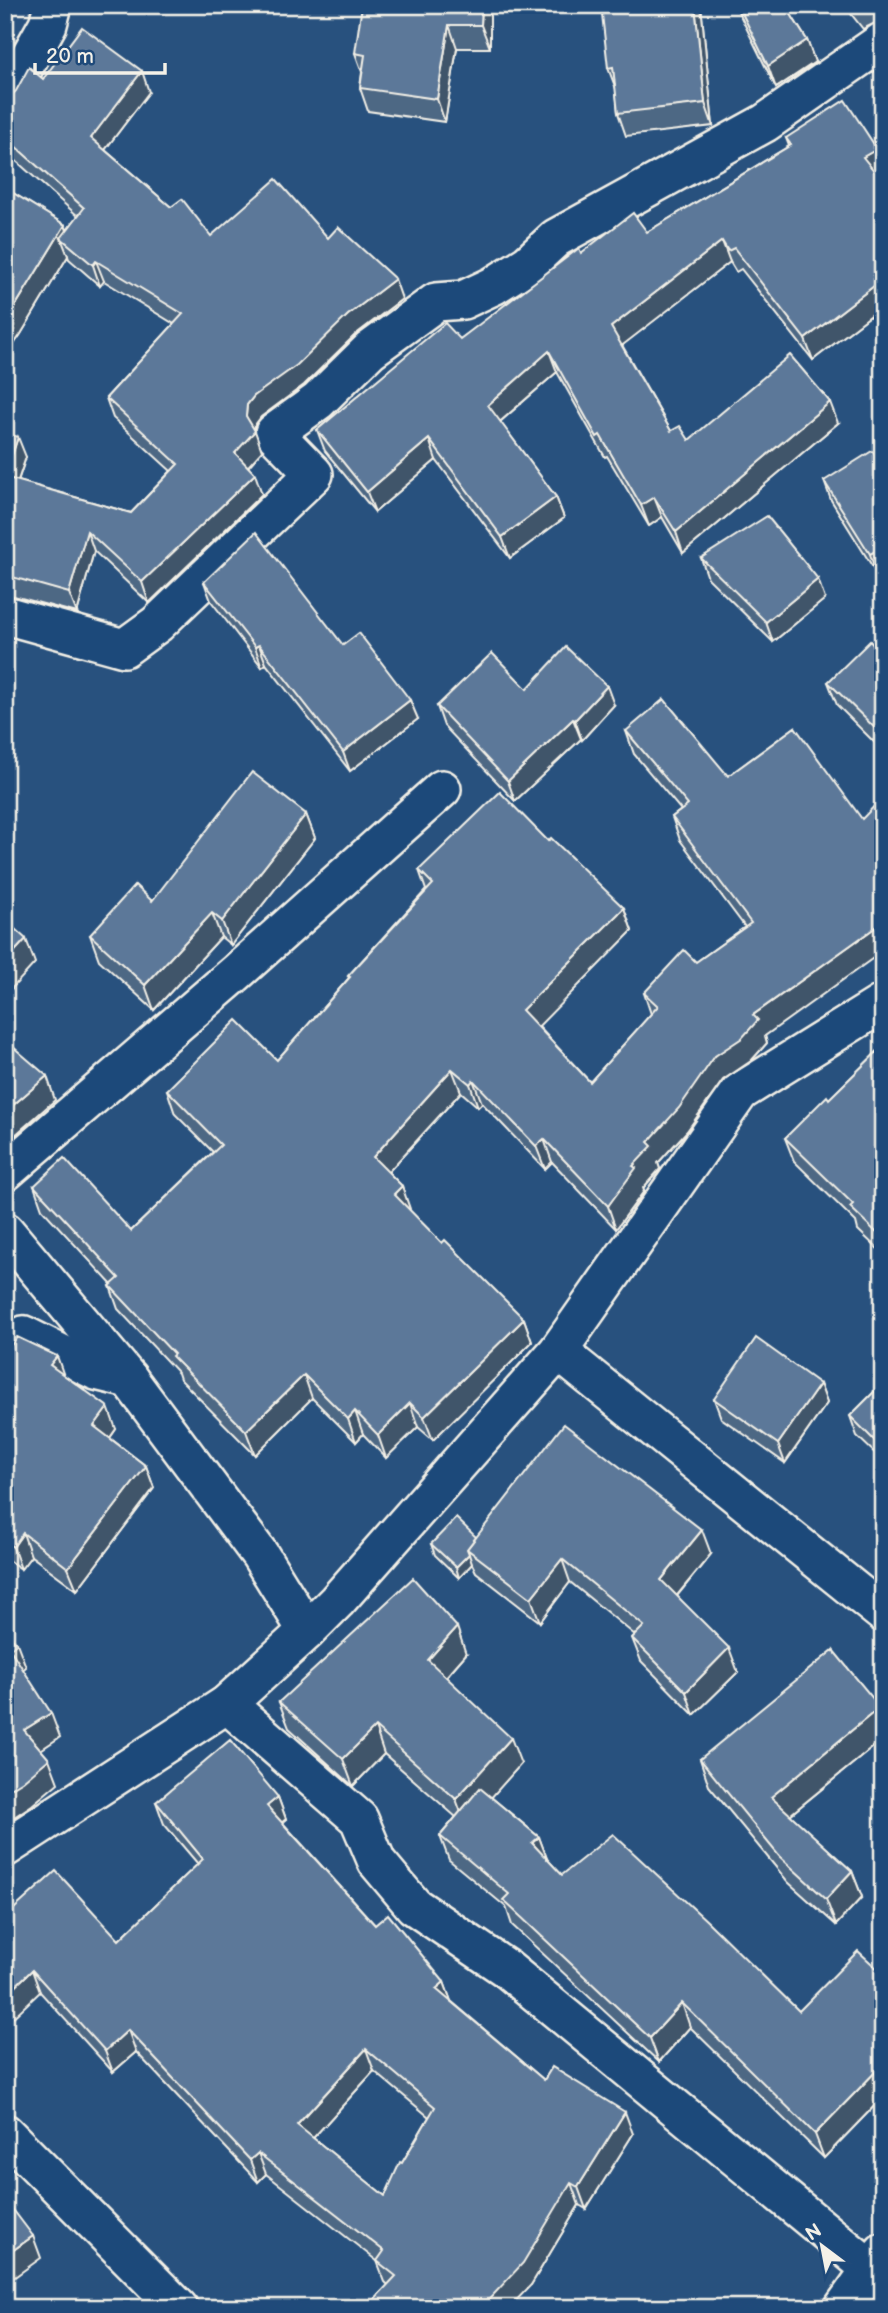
<svg xmlns="http://www.w3.org/2000/svg" width="888" height="2313" viewBox="0 0 888 2313" font-family="'Balsamiq Sans',sans-serif">
  <rect width="100%" height="100%" fill="#28517e"/>
  <filter id="ink" filterUnits="userSpaceOnUse"><feTurbulence type="fractalNoise" baseFrequency=".0143" numOctaves="2"/><feDisplacementMap in="SourceGraphic" scale="14" xChannelSelector="R" yChannelSelector="G"/><feConvolveMatrix kernelMatrix="1 2 1 2 8 2 1 2 1" color-interpolation-filters="sRGB"/></filter>
  <g filter="url(#ink)">
    <g fill="none" stroke-linecap="round" stroke-linejoin="round">
      <g stroke="#f4f1e8" stroke-width="42">
        <g id="minor">
          <polyline points="5,101 48,24 53,5"/>
          <polyline points="5,615 124,648 157,624 314,474 274,433 318,401 370,350 436,302 463,300 493,286 528,264 556,238 765,123 883,41"/>
          <polyline points="5,1172 236,973 442,789"/>
          <polyline points="5,1231 129,1379"/>
          <polyline points="5,1347 24,1335 96,1371 129,1379 260,1555 307,1631"/>
          <polyline points="558,1351 883,1613"/>
          <polyline points="227,1704 359,1819 377,1862 414,1906 507,1969 871,2269"/>
          <polyline points="5,1848 227,1704 307,1631 337,1601 558,1351 740,1092 883,1003"/>
          <polyline points="5,2133 179,2308"/>
          <polyline points="843,2308 883,2252"/>
        </g>
      </g>
      <use href="#minor" stroke="#1f4a7a" stroke-width="37"/>
    </g>
    <g fill="#4e6784" stroke="#f4f1e8" stroke-width="2" fill-rule="evenodd">
      <polygon points="490,5 490,48 457,48 445,122 368,111 360,88 362,72 355,53"/>
      <polygon points="701,5 713,126 626,136 618,113 616,89 608,68"/>
      <polygon points="735,5 785,5 807,40 815,62 776,88"/>
      <polygon points="844,5 883,5 883,21 881,20 863,29"/>
      <polygon points="43,79 149,92 105,150 171,207 211,236 328,238 402,299 355,335 304,385 261,417 255,425 254,430 262,451 248,467 262,494 149,603 94,551 77,613 10,595 5,595 5,433 26,457 18,481 131,513 171,471 113,418 106,398 174,324 104,281 100,286 69,259 68,256 21,334 5,357 5,188 65,225 67,230 78,216 5,151 5,100"/>
      <polygon points="786,138 883,166 883,170 877,174 883,182 883,306 813,360 741,269 736,272 730,262 622,345 671,431 689,440 838,423 683,553 662,517 649,526 607,456 605,457 557,372 500,422 556,497 564,518 510,558 436,460 375,512 325,451 317,430 460,339 581,253 647,232 789,146"/>
      <polygon points="883,464 883,571 877,574 831,500 824,481"/>
      <polygon points="701,558 825,599 773,642 708,578"/>
      <polygon points="204,582 343,645 418,719 350,771 266,664 262,667 211,601"/>
      <polygon points="883,657 883,751 837,705 828,682"/>
      <polygon points="527,689 614,705 582,740 581,739 515,801 444,726 437,706"/>
      <polygon points="795,727 765,1036 767,1043 751,1061 723,1080 687,1131 658,1163 660,1169 643,1188 644,1191 616,1229 552,1162 545,1169 482,1103 478,1107 461,1092 388,1172 402,1186 409,1210 442,1243 524,1319 532,1342 433,1440 418,1427 386,1458 363,1434 356,1442 312,1398 255,1455 180,1379 178,1373 118,1309 110,1286 112,1285 42,1209 34,1186 131,1231 213,1152 175,1114 167,1090 277,1060 349,978 348,976 426,890 419,870 548,841 624,908 632,931 538,1026 590,1082 651,1014 644,993 696,962 745,927 680,840 672,817 681,810 634,754 626,731 728,776"/>
      <polygon points="306,814 315,838 231,945 221,937 154,1010 99,960 90,935"/>
      <polygon points="883,1046 883,1254 858,1230 856,1222 794,1161 785,1138 829,1099"/>
      <polygon points="5,1354 63,1375 116,1429 110,1438 146,1466 154,1488 77,1590 31,1556 21,1569 5,1558"/>
      <polygon points="883,1383 883,1461 857,1436 850,1416"/>
      <polygon points="820,1384 827,1403 785,1463 721,1418 714,1399"/>
      <polygon points="476,1537 711,1554 677,1596 738,1672 694,1715 641,1661 632,1638 635,1635 570,1582 540,1622 476,1572 472,1564 459,1578 435,1555 431,1544"/>
      <polygon points="466,1654 446,1677 521,1764 491,1797 539,1837 547,1859 562,1875 799,2011 883,1974 883,2097 824,2158 690,2027 659,2062 512,1925 506,1907 449,1860 440,1836 456,1817 384,1754 353,1786 289,1728 279,1702"/>
      <polygon points="880,1707 883,1714 883,1739 790,1815 852,1871 862,1897 836,1925 788,1882 709,1786 700,1759"/>
      <path d="M278 1797 286 1819 282 1822 375 1925 444 1982 451 2001 544 2080 633 2134 586 2209 579 2205 531 2285H388L385 2282 377 2261 266 2174 258 2182 136 2052 113 2072 40 1992 5 1917 119 1940 198 1864 164 1824 156 1802ZM374 2071 429 2117 402 2163 385 2196 313 2138Z"/>
    </g>
    <g fill="#40546b" stroke="#f4f1e8" stroke-width="2">
      <polygon points="482,5 490,5 490,48 481,25"/>
      <polygon points="695,5 701,5 713,126 705,103"/>
      <polygon points="449,25 457,48 445,122 437,99"/>
      <polygon points="807,40 815,62 776,88 768,66"/>
      <polygon points="142,71 149,92 98,159 91,138"/>
      <polygon points="877,149 883,166 883,170 871,178 863,157"/>
      <polygon points="65,225 73,247 61,238 68,256 21,334 5,357 5,323"/>
      <polygon points="722,241 730,262 619,348 611,327"/>
      <polygon points="96,261 104,281 100,286 93,265"/>
      <polygon points="395,279 402,299 355,335 304,385 261,417 255,425 254,432 255,431 262,451 242,473 235,453 246,416 247,405 254,396 348,315"/>
      <polygon points="883,279 883,306 813,360 805,339"/>
      <polygon points="549,351 557,372 495,426 488,405"/>
      <polygon points="830,402 838,423 683,553 676,532"/>
      <polygon points="18,437 26,457 12,498 5,476"/>
      <polygon points="429,439 436,460 375,512 367,492"/>
      <polygon points="255,474 262,494 149,603 142,582"/>
      <polygon points="556,497 564,518 510,558 502,537"/>
      <polygon points="654,497 662,517 649,526 641,505"/>
      <polygon points="87,531 94,551 77,613 69,593"/>
      <polygon points="883,547 883,571 877,574 870,554"/>
      <polygon points="818,579 825,599 773,642 766,622"/>
      <polygon points="259,645 266,664 262,667 255,647"/>
      <polygon points="607,686 614,705 582,740 575,720"/>
      <polygon points="410,700 418,719 350,771 343,752"/>
      <polygon points="573,719 581,739 515,801 508,781"/>
      <polygon points="306,814 315,838 231,945 222,921"/>
      <polygon points="624,908 632,931 531,1034 522,1010"/>
      <polygon points="212,913 221,937 154,1010 145,985"/>
      <polygon points="883,922 883,951 765,1036 767,1043 751,1061 723,1080 687,1131 658,1163 660,1169 643,1188 644,1191 616,1229 608,1206 648,1142 715,1056 753,1015"/>
      <polygon points="26,939 35,963 5,996 5,962"/>
      <polygon points="452,1069 461,1092 381,1180 373,1157"/>
      <polygon points="47,1076 55,1100 5,1144 5,1112"/>
      <polygon points="473,1080 482,1103 478,1107 470,1084"/>
      <polygon points="544,1139 552,1162 545,1169 536,1146"/>
      <polygon points="402,1186 410,1209 402,1217 394,1194"/>
      <polygon points="524,1319 532,1342 433,1440 424,1417"/>
      <polygon points="57,1356 65,1379 50,1365"/>
      <polygon points="304,1375 312,1398 255,1455 246,1431"/>
      <polygon points="820,1384 827,1403 785,1463 778,1444"/>
      <polygon points="410,1403 418,1427 386,1458 378,1435"/>
      <polygon points="108,1407 116,1429 102,1449 94,1426"/>
      <polygon points="355,1411 363,1434 356,1442 348,1419"/>
      <polygon points="146,1466 154,1488 77,1590 68,1568"/>
      <polygon points="702,1530 711,1554 670,1604 661,1580"/>
      <polygon points="23,1533 31,1556 21,1569 13,1547"/>
      <polygon points="469,1554 472,1564 459,1578 456,1567"/>
      <polygon points="562,1559 570,1582 540,1622 531,1598"/>
      <polygon points="457,1627 466,1654 437,1687 428,1660"/>
      <polygon points="17,1643 26,1667 19,1673 10,1649"/>
      <polygon points="729,1648 738,1672 694,1715 686,1692"/>
      <polygon points="880,1707 883,1714 883,1739 780,1823 771,1797"/>
      <polygon points="51,1713 60,1737 33,1755 24,1730"/>
      <polygon points="375,1727 384,1754 353,1786 343,1759"/>
      <polygon points="511,1738 521,1764 466,1826 456,1799"/>
      <polygon points="49,1759 58,1783 32,1805 5,1823 5,1792"/>
      <polygon points="278,1797 286,1819 275,1828 267,1806"/>
      <polygon points="539,1837 548,1861 532,1843"/>
      <polygon points="852,1871 862,1897 836,1925 826,1899"/>
      <polygon points="32,1970 40,1992 5,2025 5,1996"/>
      <polygon points="444,1982 452,2004 436,1989"/>
      <polygon points="682,2003 690,2027 659,2062 650,2038"/>
      <polygon points="128,2030 136,2052 113,2072 105,2051"/>
      <polygon points="366,2049 374,2071 305,2147 297,2125"/>
      <polygon points="883,2064 883,2097 824,2158 815,2134"/>
      <polygon points="625,2112 633,2134 586,2209 578,2187"/>
      <polygon points="258,2153 266,2174 258,2182 250,2160"/>
      <polygon points="571,2183 579,2205 531,2285 509,2308 481,2308"/>
      <polygon points="33,2236 41,2258 5,2284 5,2256"/>
    </g>
    <g fill="#5b7899" stroke="#f4f1e8" stroke-width="2" fill-rule="evenodd">
      <polygon points="362,5 482,5 481,25 449,25 437,99 360,88 365,55 355,53"/>
      <polygon points="601,5 695,5 705,103 618,113 613,67 608,68"/>
      <polygon points="738,5 785,5 807,40 768,66"/>
      <polygon points="82,27 142,71 91,138 171,207 182,199 211,236 276,179 328,238 338,227 395,279 348,315 297,365 254,396 247,405 246,416 255,431 235,453 255,474 142,582 87,531 69,593 5,575 5,477 131,513 178,464 106,398 183,314 96,261 93,265 61,238 84,208 5,137 5,100 9,98 16,91 29,67 43,79"/>
      <polygon points="845,100 877,149 863,157 883,182 883,279 805,339 734,248 728,251 722,241 611,327 671,431 680,426 689,440 790,355 830,402 676,532 654,497 641,505 600,435 597,437 549,351 488,405 556,497 502,537 429,439 367,492 317,430 445,323 460,339 579,248 581,253 633,213 647,232 791,145 786,138"/>
      <polygon points="5,188 65,225 5,323"/>
      <polygon points="5,433 18,437 5,476"/>
      <polygon points="872,451 883,464 883,547 870,554 824,481"/>
      <polygon points="767,516 818,579 766,622 701,558"/>
      <polygon points="256,532 343,645 359,633 410,700 343,752 259,645 255,647 204,582"/>
      <polygon points="870,641 883,657 883,736 828,682"/>
      <polygon points="566,647 607,686 575,720 573,719 508,781 437,706 492,653 527,689"/>
      <polygon points="664,699 728,776 795,727 862,819 883,797 883,922 753,1015 758,1020 742,1038 715,1056 679,1108 648,1142 652,1146 633,1166 636,1168 608,1206 544,1139 536,1146 473,1080 470,1084 452,1069 373,1157 402,1186 394,1194 442,1243 445,1240 524,1319 424,1417 410,1403 378,1435 355,1411 348,1419 304,1375 246,1431 172,1356 174,1354 110,1286 119,1278 34,1186 64,1158 131,1231 221,1145 167,1090 237,1020 277,1060 350,977 348,976 433,884 419,870 500,792 548,841 551,838 624,908 522,1010 590,1082 658,1006 644,993 684,950 696,962 751,923 672,817 688,805 626,731"/>
      <polygon points="252,772 306,814 222,921 212,913 145,985 90,935 135,885 152,901"/>
      <polygon points="5,920 26,939 5,962"/>
      <polygon points="5,1040 47,1076 5,1112"/>
      <polygon points="883,1046 883,1239 850,1207 853,1204 785,1138 827,1096 829,1099"/>
      <polygon points="17,1337 57,1356 50,1365 108,1407 94,1426 146,1466 68,1568 23,1533 13,1547 5,1541 5,1354"/>
      <polygon points="756,1338 820,1384 778,1444 714,1399"/>
      <polygon points="883,1383 883,1449 850,1416"/>
      <polygon points="564,1424 702,1530 661,1580 729,1648 686,1692 632,1638 644,1626 562,1559 531,1598 467,1549"/>
      <polygon points="456,1518 476,1537 467,1549 469,1554 456,1567 431,1544"/>
      <polygon points="413,1578 457,1627 428,1660 511,1738 456,1799 375,1727 343,1759 279,1702"/>
      <polygon points="5,1630 17,1643 10,1649 51,1713 24,1730 49,1759 23,1781 5,1792"/>
      <polygon points="833,1650 880,1707 771,1797 852,1871 826,1899 779,1856 700,1759"/>
      <path d="M230 1740 278 1797 267 1806 375 1925 388 1914 444 1982 436 1989 544 2080 552 2067 625 2112 578 2187 571 2183 523 2263 481 2308H366L396 2276 377 2261 384 2251 258 2153 250 2160 128 2030 105 2051 32 1970 5 1996V1917L56 1871 119 1940 203 1859 156 1802ZM366 2049 435 2107 402 2163 400 2162 385 2196 297 2125Z"/>
      <polygon points="480,1788 539,1837 532,1843 562,1875 613,1834 708,1922 799,2011 858,1951 883,1974 883,2064 815,2134 682,2003 650,2038 503,1900 509,1894 440,1836"/>
      <polygon points="5,2199 33,2236 5,2256"/>
    </g>
  </g>
  <rect width="888" height="2313" fill="none" stroke="#1f4a7a" stroke-width="28"/>
  <rect x="14" y="14" width="860" height="2285" fill="none" stroke="#f4f1e8" stroke-width="2.5" filter="url(#ink)"/>
  <g transform="translate(822 2246) rotate(328)" stroke="#1f4a7a" stroke-width="5" paint-order="stroke">
  <path d="M0-5L12 26L0 18L-12 26Z" fill="#f4f1e8"/>
  <text y="-10" font-size="19" font-weight="bold" text-anchor="middle" fill="#f4f1e8">N</text>
  </g>
  <path d="M35 63v10h130v-10" fill="none" stroke="#f4f1e8" stroke-width="3.5"/>
  <text x="46" y="63" font-size="21" fill="#f4f1e8" stroke="#1f4a7a" stroke-width="5" paint-order="stroke">20 m</text>
</svg>
